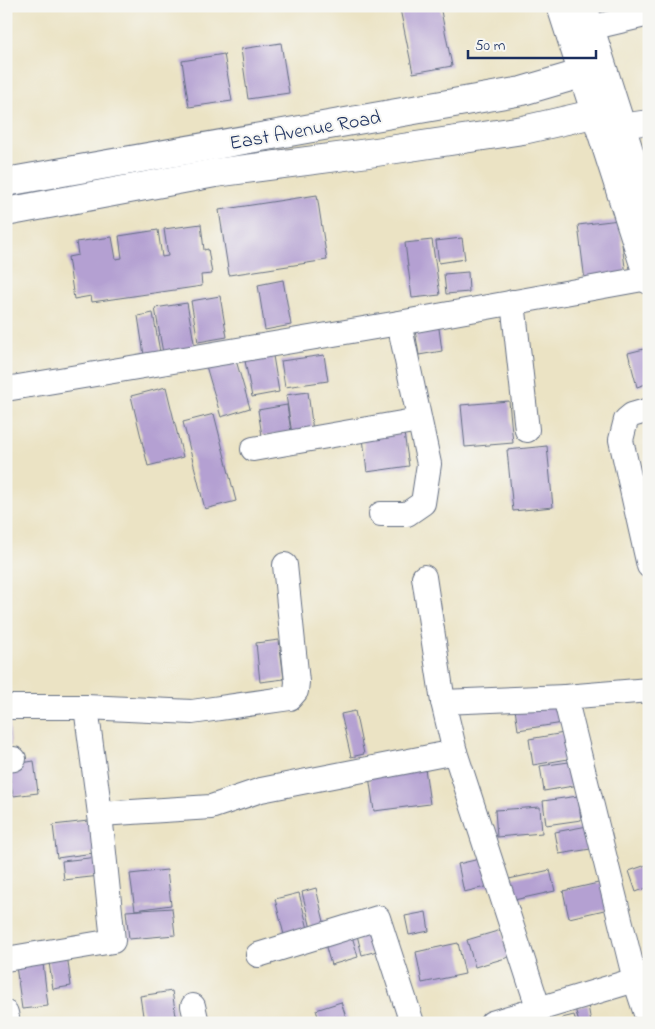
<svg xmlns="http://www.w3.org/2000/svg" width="655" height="1029" viewBox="0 0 655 1029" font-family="'Indie Flower',sans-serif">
  <rect width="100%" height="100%" fill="#f6f6f2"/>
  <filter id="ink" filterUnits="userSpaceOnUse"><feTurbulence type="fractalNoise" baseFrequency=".02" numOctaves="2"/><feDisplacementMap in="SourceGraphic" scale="10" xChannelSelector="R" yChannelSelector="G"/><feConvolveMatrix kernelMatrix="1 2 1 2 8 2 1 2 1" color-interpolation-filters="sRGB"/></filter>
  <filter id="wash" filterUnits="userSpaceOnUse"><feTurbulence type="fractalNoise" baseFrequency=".0096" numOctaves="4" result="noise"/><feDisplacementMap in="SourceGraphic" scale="20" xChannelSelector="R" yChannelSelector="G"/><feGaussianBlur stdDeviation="1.12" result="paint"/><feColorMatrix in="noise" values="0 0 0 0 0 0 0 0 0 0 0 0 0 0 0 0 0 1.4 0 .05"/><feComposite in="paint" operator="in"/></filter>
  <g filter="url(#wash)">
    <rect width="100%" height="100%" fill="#ebe3c4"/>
    <g id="blocks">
      <g fill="#b4a0d2">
        <polygon points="412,6 440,6 452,66 413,73 400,9"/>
        <polygon points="281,43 289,93 248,99 241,49"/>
        <polygon points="224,54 232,101 189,107 182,61"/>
        <polygon points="317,195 327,260 229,275 219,210"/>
        <polygon points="619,220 626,275 585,281 578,225"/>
        <polygon points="201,224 204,250 208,249 212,274 201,275 202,286 92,302 91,296 74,299 68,257 78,255 76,242 112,237 116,259 122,258 119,236 158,230 162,257 168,256 164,229"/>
        <polygon points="462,238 465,259 439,263 436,241"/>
        <polygon points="432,240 440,295 412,298 405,243"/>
        <polygon points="468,272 469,292 446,294 444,274"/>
        <polygon points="283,280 291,325 265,330 258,285"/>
        <polygon points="220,296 227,337 198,342 191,301"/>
        <polygon points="187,303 195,348 163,353 155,308"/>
        <polygon points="153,313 160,352 144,355 138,316"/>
        <polygon points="438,321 442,351 419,355 414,324"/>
        <polygon points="644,349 649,368 649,383 637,387 628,353"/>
        <polygon points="324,355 328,381 285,387 281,361"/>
        <polygon points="273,356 279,392 252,397 245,361"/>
        <polygon points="235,357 250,408 221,417 206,366"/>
        <polygon points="166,387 183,457 148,466 131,396"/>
        <polygon points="308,392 313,431 292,434 286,395"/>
        <polygon points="509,401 513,443 465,447 461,405"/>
        <polygon points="287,405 291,432 262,436 258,410"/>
        <polygon points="214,414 236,501 205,509 183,422"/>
        <polygon points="404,433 409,466 367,472 363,438"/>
        <polygon points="547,446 553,507 513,511 507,450"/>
        <polygon points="279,640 284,679 260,682 256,643"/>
        <polygon points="560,703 563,723 518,730 515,709"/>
        <polygon points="6,706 8,706 11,746 6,746"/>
        <polygon points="355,711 364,754 351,757 341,714"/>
        <polygon points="570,732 574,758 533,765 529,739"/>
        <polygon points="34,761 38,793 13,796 8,765"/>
        <polygon points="424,761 430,804 374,811 368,769"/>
        <polygon points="576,761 579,785 544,791 540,766"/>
        <polygon points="578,796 581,820 546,825 543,801"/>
        <polygon points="540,807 542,833 497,837 495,810"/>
        <polygon points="97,820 101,852 57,858 53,825"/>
        <polygon points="593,825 597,848 559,854 555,832"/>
        <polygon points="98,857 100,876 64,880 62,861"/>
        <polygon points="488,857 494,885 464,892 458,864"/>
        <polygon points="649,864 649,887 636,892 629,871"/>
        <polygon points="167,870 171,905 135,910 130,874"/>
        <polygon points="550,870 555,891 514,900 509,879"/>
        <polygon points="607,881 613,908 569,918 563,891"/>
        <polygon points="316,888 326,930 312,933 302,892"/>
        <polygon points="299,893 309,933 285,939 275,899"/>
        <polygon points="172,908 175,935 129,939 126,911"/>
        <polygon points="426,912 429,931 409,935 405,916"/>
        <polygon points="371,927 377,951 362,955 356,931"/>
        <polygon points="501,930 509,957 475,967 467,940"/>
        <polygon points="352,936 358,957 331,965 325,944"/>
        <polygon points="458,943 465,974 422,983 416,952"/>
        <polygon points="67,954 71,986 53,989 48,956"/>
        <polygon points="42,955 48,1006 22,1009 15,959"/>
        <polygon points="172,991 176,1016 144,1022 140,996"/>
        <polygon points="341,1002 348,1023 320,1023 316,1010"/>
        <polygon points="588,1005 591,1023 579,1023 575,1008"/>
        <polygon points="574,1015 576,1023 563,1023 562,1018"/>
      </g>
    </g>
  </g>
  <g filter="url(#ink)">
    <use href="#blocks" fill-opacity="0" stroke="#646e82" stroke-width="1"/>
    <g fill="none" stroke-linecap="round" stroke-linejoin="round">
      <g stroke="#646e82" stroke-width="26">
        <g id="minor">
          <polyline points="590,28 649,14"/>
          <polyline points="621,126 649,122"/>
          <polyline points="513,302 527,430"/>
          <polyline points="6,389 399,323 648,278"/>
          <polyline points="649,410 632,415 626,420 621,440 649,566"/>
          <polyline points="253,449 419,420"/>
          <polyline points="381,514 407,514 423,503 429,464 399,323"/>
          <polyline points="424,577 443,702 455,752 539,1010"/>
          <polyline points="649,690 565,697 635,980 649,1023"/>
          <polyline points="443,702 565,697"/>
          <polyline points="6,707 86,707 192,712 290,698 296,691 297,682 285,565"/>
          <polyline points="86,707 100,814 211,807 261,790 455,752"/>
          <polyline points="6,760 14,759"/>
          <polyline points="258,955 378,918 412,1023"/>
          <polyline points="6,959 113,941 100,814"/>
          <polyline points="193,1006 197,1023"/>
          <polyline points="6,1013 8,1023"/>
          <polyline points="492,1023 635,980"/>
        </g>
      </g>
      <g stroke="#646e82" stroke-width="30">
        <g id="major">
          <polyline points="561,6 649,280"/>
          <polyline points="583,6 649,214"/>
          <polyline points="6,182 522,91 601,68"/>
          <polyline points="6,212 215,173 376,152 523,130 615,109"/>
        </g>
      </g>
      <use href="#minor" stroke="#fff" stroke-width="24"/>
      <use href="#major" stroke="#fff" stroke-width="28"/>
    </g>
  </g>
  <g text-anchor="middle" stroke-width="4" stroke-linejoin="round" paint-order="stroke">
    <g font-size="20" fill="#1b2f5e" stroke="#f6f6f2">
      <text transform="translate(305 129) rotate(-10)" y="7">East Avenue Road</text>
    </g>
  </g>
  <rect width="655" height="1029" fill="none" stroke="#f6f6f2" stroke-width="25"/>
  <path d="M468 50v8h128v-8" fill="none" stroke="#1b2f5e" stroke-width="2.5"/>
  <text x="475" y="50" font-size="15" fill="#1b2f5e" stroke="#f6f6f2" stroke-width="4" paint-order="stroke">50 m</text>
</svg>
